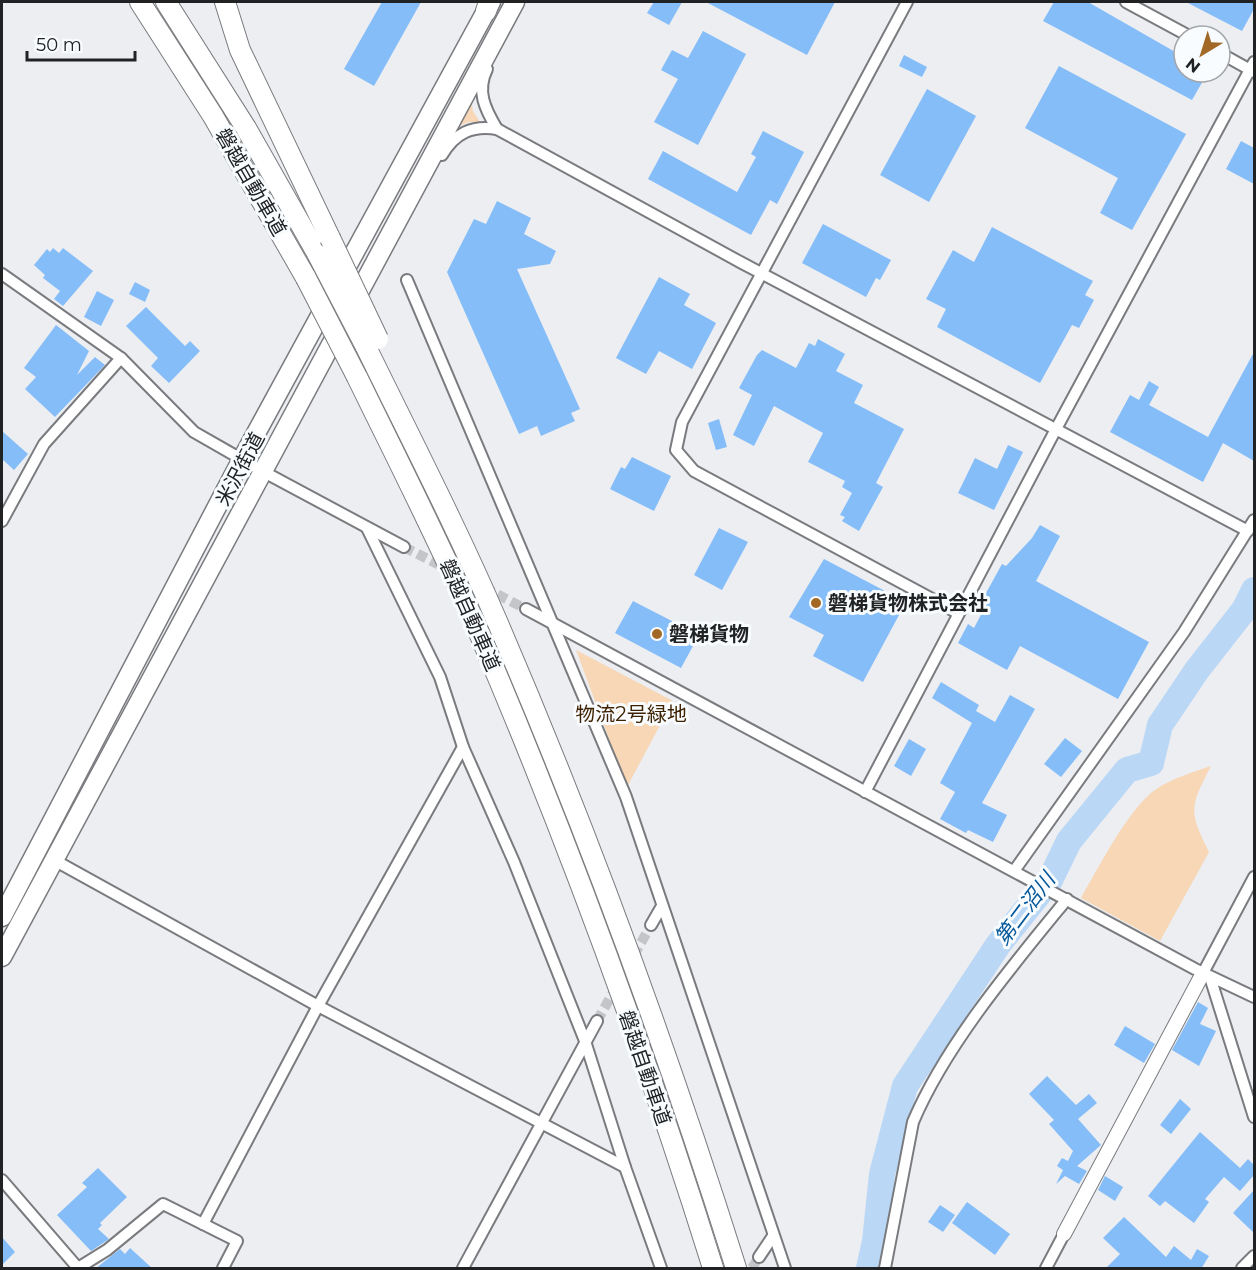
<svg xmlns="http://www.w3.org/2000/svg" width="1256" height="1270" viewBox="0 0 1256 1270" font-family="Montserrat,'Noto Sans JP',sans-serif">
  <rect width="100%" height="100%" fill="#eceef1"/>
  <g fill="#f8d7b6">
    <polygon points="470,96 473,111 480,122 468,122 453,129"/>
    <polygon points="576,650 673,701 627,787"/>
    <path d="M1211 766C1190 807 1188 810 1209 852L1160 941 1081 898C1097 870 1129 808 1155 790 1172 778 1191 773 1211 766Z"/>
  </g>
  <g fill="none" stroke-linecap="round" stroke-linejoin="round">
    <polyline stroke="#bbd7f6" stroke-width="26" points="869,1268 875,1241 882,1174 905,1086 998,945 1050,880 1069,841 1127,770 1151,763 1160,725 1197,670 1244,610 1254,590"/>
  </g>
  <g fill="#85bdf9">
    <polygon points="382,2 421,2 374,86 344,69"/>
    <polygon points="654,2 682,2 669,25 647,13"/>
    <polygon points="706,2 835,2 807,55"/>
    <polygon points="1054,2 1088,2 1184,57 1184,72 1208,72 1192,100 1043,21"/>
    <polygon points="1186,2 1254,2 1254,9 1242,31"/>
    <polygon points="703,31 746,54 698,145 654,122 678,79 661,70 672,50 688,58"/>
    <polygon points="904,55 927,67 922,77 899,66"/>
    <polygon points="1059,66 1186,134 1132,230 1100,213 1118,178 1025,128"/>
    <polygon points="927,89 976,116 929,202 880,175"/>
    <polygon points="763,131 804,152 777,204 770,200 751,235 648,179 663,151 737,192 756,157 751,154"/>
    <polygon points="1241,141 1254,148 1254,184 1226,169"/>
    <polygon points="497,201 531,218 524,234 556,251 550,264 517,269 580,409 571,413 575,421 541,436 537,426 519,434 447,272 474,219 486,224"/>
    <polygon points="823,224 891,260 880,280 876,278 866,297 802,263"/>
    <polygon points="992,227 1093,281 1085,295 1094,300 1079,328 1072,325 1040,383 937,327 946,309 926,299 953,250 974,262"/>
    <polygon points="53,248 59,253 63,248 93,271 63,306 54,299 60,291 43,278 45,275 34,265 47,249 50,252"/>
    <polygon points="659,277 690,294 684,305 716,323 692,369 659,351 646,374 616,358"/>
    <polygon points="135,282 150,290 145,302 129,294"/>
    <polygon points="97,291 114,300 101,326 84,317"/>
    <polygon points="146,307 185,346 190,341 200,351 169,383 151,366 158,358 126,326"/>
    <polygon points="56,325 89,351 77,375 95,357 105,365 55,417 25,389 36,377 24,368"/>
    <polygon points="818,339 845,354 836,371 863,385 854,403 904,429 876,483 883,487 859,531 842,521 845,517 840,515 852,493 842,487 845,481 808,462 823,433 774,406 754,446 733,435 752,395 739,388 757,355 762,350 796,368 809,343 815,346"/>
    <polygon points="1254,352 1254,461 1223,443 1203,482 1110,432 1130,395 1139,400 1149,381 1159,387 1149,405 1208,437"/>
    <polygon points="719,419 727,447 716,450 708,423"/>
    <polygon points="2,431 28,454 14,470 2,459"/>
    <polygon points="1008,445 1023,452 994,510 958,493 975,458 997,469"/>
    <polygon points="632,457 671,476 654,511 610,489 621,467 625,469"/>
    <polygon points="1040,525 1060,536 1036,581 1149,642 1118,699 1020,646 1007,670 958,643 968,624 974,628 985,607 980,604 1002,564 1006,566 1032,538"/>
    <polygon points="719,528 748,542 722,590 694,575"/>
    <polygon points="824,559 906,602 863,682 813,656 824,635 789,617"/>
    <polygon points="633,601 699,635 681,668 615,633"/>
    <polygon points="941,682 979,705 976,711 995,722 1010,695 1035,709 982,803 1007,815 993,842 968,830 966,833 940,819 955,792 940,783 972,723 932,698"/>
    <polygon points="1065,738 1082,751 1061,777 1044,764"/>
    <polygon points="909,739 926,749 911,776 894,766"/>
    <polygon points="1198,1002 1208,1008 1200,1024 1216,1031 1199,1066 1172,1050"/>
    <polygon points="1125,1026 1155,1044 1144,1063 1114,1045"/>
    <polygon points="1047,1076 1076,1105 1089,1094 1097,1103 1078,1119 1101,1145 1077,1166 1087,1171 1079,1184 1065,1176 1056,1184 1063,1170 1057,1166 1062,1158 1068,1161 1073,1151 1049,1124 1054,1120 1029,1094"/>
    <polygon points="1180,1099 1191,1109 1171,1134 1160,1125"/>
    <polygon points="1200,1132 1240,1168 1248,1159 1254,1165 1254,1175 1240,1191 1224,1177 1205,1199 1209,1202 1194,1223 1165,1201 1160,1206 1148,1196"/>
    <polygon points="98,1168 127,1197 100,1223 102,1225 98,1229 109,1239 91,1251 57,1215 87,1187 82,1183"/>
    <polygon points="1105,1176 1123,1187 1115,1201 1098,1190"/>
    <polygon points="1254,1190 1254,1233 1233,1213"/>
    <polygon points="967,1202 1010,1234 995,1255 952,1223"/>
    <polygon points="940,1205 955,1215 943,1232 928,1222"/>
    <polygon points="1124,1217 1166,1257 1174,1246 1191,1260 1197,1249 1209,1256 1201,1269 1105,1269 1120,1254 1103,1238"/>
    <polygon points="2,1237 15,1252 2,1265"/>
    <polygon points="130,1248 153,1269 95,1269 120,1249 125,1254"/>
  </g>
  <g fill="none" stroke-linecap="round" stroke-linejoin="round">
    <g stroke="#c3c5c8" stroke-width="10" stroke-dasharray="10 5" stroke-linecap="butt">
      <polyline points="404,547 526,609"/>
      <polyline points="597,1021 651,925"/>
      <polyline points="752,1268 759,1257"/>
    </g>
    <g stroke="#797b7e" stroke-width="14">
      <g id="minor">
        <polyline points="907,2 682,422 676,450 694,471 958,613"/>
        <polyline points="1126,2 1189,36"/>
        <polyline points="1220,53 1254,72"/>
        <path d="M487 69C476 91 485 109 497 129"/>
        <path d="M442 155C455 133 472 125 497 129L742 263 1248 531"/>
        <polyline points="2,274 121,358 194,432 264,472 404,547"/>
        <polyline points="407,280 626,797 785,1268"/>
        <polyline points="2,521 44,444 121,358"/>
        <polyline points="367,528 440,677 463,747 514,862 585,1041 625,1167 661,1268"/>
        <polyline points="526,609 1195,969 1254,997"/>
        <polyline points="865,792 1056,429 1254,62"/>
        <polyline points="54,860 318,1006 625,1167"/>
        <polyline points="1014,871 1184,632 1254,520"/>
        <polyline points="651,925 662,906"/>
        <polyline points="1203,973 1254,877"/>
        <polyline points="1210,977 1254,1117"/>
        <polyline points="2,1180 78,1268"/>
        <polyline points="203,1224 318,1006 463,747"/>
        <polyline points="759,1257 773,1236"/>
        <polyline points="78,1268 107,1250 163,1204 237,1241 223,1268"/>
        <polyline points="463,1268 597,1021"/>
        <path d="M885 1268 913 1122C946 1044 1013 965 1067 899"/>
        <polyline points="1046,1268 1064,1234"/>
        <polyline points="1242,1268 1254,1256"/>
      </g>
    </g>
    <g stroke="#797b7e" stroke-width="16">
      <polyline id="tertiary" points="1064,1234 1203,973"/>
    </g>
    <g stroke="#797b7e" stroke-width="21">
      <g id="trunk">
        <polyline points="2,917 242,459 491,2"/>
        <polyline points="2,957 515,2"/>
      </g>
    </g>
    <g stroke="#797b7e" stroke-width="22">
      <g id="motorway">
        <polyline points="140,2 213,116 306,278"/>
        <polyline points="166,2 246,128 318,255"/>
        <polyline points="225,2 240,50 330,238"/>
        <polyline points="486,11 489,2"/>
        <path d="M365 345C410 437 457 528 497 621 588 832 667 1049 736 1268"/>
        <path d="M357 377C399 463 442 547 480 635 568 841 646 1054 713 1268"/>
      </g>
    </g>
    <use href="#minor" stroke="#fff" stroke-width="10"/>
    <use href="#tertiary" stroke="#fff" stroke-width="14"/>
    <use href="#trunk" stroke="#fff" stroke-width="18"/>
    <use href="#motorway" stroke="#fff" stroke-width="20"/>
    <g stroke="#797b7e" stroke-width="22" stroke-linecap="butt">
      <g id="motorway-bridge">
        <polyline points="330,238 378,339"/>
        <polyline points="318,255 365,345"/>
        <polyline points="306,278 357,377"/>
      </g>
    </g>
    <use href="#motorway-bridge" stroke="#fff" stroke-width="20"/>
  </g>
  <g fill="#a26926" stroke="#f9fcff" stroke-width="2">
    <circle cx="816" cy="603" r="6"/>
    <circle cx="657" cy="634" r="6"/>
  </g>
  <g text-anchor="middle" stroke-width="6" stroke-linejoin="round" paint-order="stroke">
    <g font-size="20" fill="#212223" stroke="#f9fcff">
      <text transform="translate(251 182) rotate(60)" y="7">磐越自動車道</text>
      <text transform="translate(240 469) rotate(-62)" y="7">米沢街道</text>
      <text transform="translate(470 615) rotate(66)" y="7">磐越自動車道</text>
      <text transform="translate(645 1068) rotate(71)" y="7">磐越自動車道</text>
    </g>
    <g font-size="20" font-weight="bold" fill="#212223" stroke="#f9fcff" text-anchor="start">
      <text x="828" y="610">磐梯貨物株式会社</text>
      <text x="669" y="641">磐梯貨物</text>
    </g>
    <g font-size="20" fill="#3d2100" stroke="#f9fcff">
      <text x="631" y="721">物流2号緑地</text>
    </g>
    <g font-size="21" font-style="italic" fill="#035799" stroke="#f9fcff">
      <text transform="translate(1025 909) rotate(-53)" y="7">第二沼川</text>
    </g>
  </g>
  <rect width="1256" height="1270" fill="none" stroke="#212223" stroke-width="6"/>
  <g transform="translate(1202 54) rotate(218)"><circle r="28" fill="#f9fcff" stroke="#a3a5a7" stroke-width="1.5"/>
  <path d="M0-4.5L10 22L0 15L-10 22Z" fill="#a26926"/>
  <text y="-9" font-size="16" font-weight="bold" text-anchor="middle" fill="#212223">N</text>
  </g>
  <path d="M27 51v9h108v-9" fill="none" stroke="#212223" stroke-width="3"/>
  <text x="36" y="51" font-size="18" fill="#212223" stroke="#f9fcff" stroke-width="4.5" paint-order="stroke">50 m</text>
</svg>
